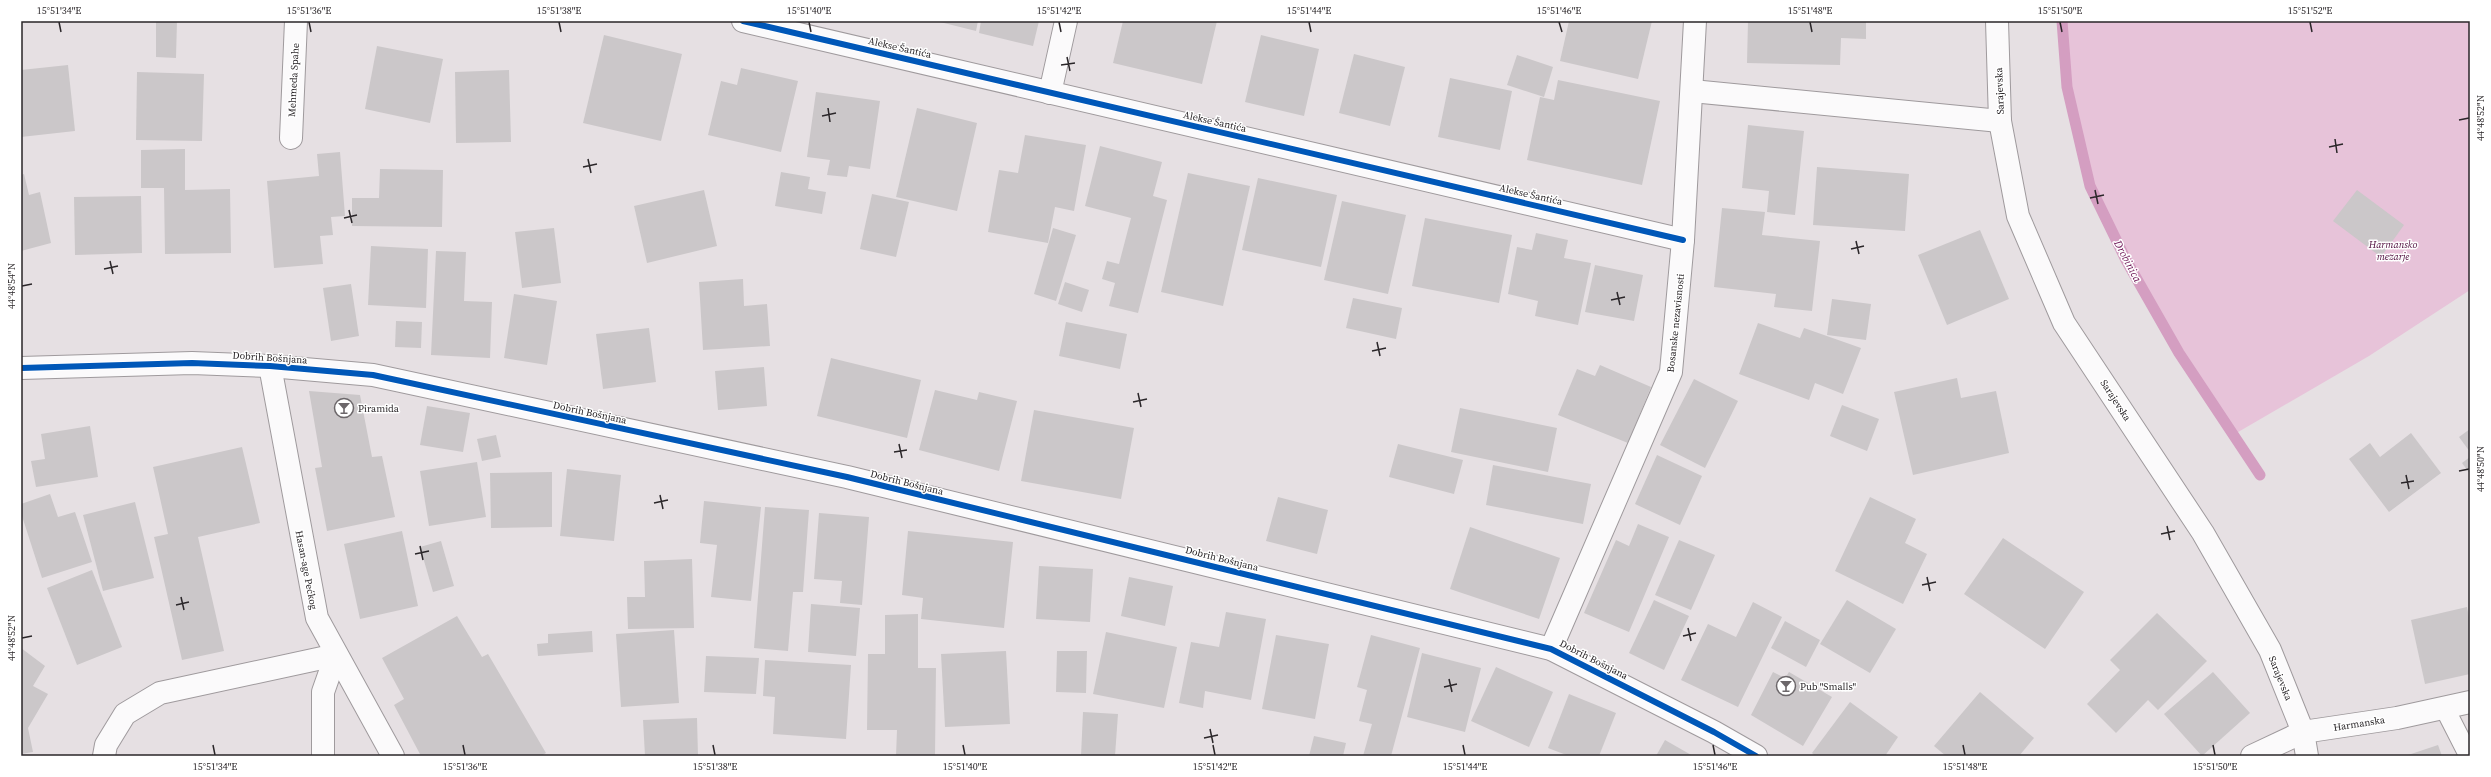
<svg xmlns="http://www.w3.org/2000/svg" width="2491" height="777" viewBox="0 0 2491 777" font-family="'Source Serif 4',serif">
  <rect width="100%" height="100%" fill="#e6e0e3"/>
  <polygon fill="#e7c3d9" points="2062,21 2470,21 2470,290 2369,356 2233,435 2179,353 2126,260 2090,186 2067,87"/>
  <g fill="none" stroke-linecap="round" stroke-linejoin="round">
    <polyline stroke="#d49ec1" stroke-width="11" points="2062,21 2067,87 2090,186 2126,260 2179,353 2260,475"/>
  </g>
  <g fill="#cbc7c9">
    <polygon points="156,21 177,21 176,58 156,57"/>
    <polygon points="936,21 978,21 976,31"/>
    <polygon points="981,21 1039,21 1033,46 979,33"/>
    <polygon points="1123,21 1217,21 1202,84 1113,63"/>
    <polygon points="1569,21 1652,21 1638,79 1560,61"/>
    <polygon points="1748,21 1866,21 1866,39 1841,38 1840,65 1747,63"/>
    <polygon points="604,35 682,54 661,141 583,123"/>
    <polygon points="1261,35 1319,49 1304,116 1245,102"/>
    <polygon points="377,46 443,59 430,123 365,109"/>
    <polygon points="1354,54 1405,67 1390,126 1339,113"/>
    <polygon points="1517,55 1553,67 1544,97 1507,85"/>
    <polygon points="68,65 75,131 21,137 21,70"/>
    <polygon points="741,68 798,81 781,152 708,135 721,81 737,85"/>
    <polygon points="509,70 511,142 456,143 455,72"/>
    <polygon points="137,72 204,74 202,141 136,140"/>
    <polygon points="1450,78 1512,91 1500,150 1438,137"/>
    <polygon points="1558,80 1660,101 1642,185 1527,160 1540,97 1554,100"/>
    <polygon points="816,92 880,101 870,169 849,166 847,177 827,175 830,160 807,157"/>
    <polygon points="917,108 977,123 957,211 896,197"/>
    <polygon points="1748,125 1804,131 1795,215 1767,212 1769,191 1742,188"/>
    <polygon points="1025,135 1086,145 1074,211 1055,207 1048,243 988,232 999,170 1018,173"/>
    <polygon points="1100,146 1162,162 1153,196 1167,200 1138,313 1109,306 1115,283 1102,279 1107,261 1119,264 1131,218 1085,206"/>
    <polygon points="185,149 185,190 230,189 231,253 165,254 164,188 141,188 141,150"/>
    <polygon points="340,152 345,216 331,217 333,235 320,236 323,264 274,268 267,181 319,176 317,154"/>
    <polygon points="1817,167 1909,174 1905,231 1813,225"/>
    <polygon points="380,169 443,170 442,227 352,226 352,198 379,198"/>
    <polygon points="781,172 810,177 808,189 826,192 822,214 775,206"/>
    <polygon points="1188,173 1250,186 1223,306 1161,292"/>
    <polygon points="24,174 29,195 40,192 51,243 21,251 21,175"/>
    <polygon points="1258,178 1337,195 1321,267 1242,250"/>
    <polygon points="704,190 717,246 647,263 634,206"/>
    <polygon points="2357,190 2404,225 2381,257 2333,221"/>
    <polygon points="872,194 909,202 896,257 860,249"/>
    <polygon points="141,196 142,253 75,255 74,197"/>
    <polygon points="1342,201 1406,215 1388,294 1324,280"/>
    <polygon points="1722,208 1765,212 1762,235 1820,241 1812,311 1774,307 1776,294 1714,287"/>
    <polygon points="1425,218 1512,235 1499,303 1412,286"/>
    <polygon points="554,228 561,283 522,288 515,232"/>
    <polygon points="1053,228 1076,235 1056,301 1034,294"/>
    <polygon points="1980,230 2009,299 1947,325 1918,255"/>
    <polygon points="1536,233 1568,240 1564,258 1591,263 1578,325 1535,316 1538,301 1508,294 1517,247 1532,250"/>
    <polygon points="371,246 428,249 426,308 368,305"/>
    <polygon points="436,251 466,252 464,301 492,302 490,358 431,355"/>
    <polygon points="1595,265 1643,275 1634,321 1585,312"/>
    <polygon points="743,279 744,306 767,304 770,346 703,350 699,282"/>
    <polygon points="1065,282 1089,290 1082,312 1058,304"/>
    <polygon points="351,284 359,336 331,341 323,288"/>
    <polygon points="514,294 557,301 547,365 504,358"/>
    <polygon points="1353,298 1402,308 1396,339 1346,328"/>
    <polygon points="1832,299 1871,304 1866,340 1827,335"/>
    <polygon points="396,321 422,322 421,348 395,347"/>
    <polygon points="1066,322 1127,334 1120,369 1059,356"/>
    <polygon points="1758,323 1800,338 1804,328 1861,348 1843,394 1815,383 1809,400 1739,374"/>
    <polygon points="649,328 656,382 603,389 596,334"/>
    <polygon points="831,358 921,380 907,438 817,416"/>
    <polygon points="1600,365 1651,387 1628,443 1558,415 1577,369 1595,376"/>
    <polygon points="764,367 767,406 718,410 715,371"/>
    <polygon points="1957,378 1961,398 1996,391 2009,453 1913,475 1894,392"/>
    <polygon points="1694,379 1738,401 1705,468 1660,445"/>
    <polygon points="935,390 977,400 979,392 1017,401 999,471 919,450"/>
    <polygon points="309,391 360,395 372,457 382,456 395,517 327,531 315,468 322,467"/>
    <polygon points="1842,405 1879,419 1867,451 1830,436"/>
    <polygon points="427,406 470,413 463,452 420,445"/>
    <polygon points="1460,408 1557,428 1548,472 1451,452"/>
    <polygon points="1034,410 1134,428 1121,499 1021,481"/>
    <polygon points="90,426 98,477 36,487 31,461 45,459 41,434"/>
    <polygon points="2470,429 2470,452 2459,437"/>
    <polygon points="2411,433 2441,473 2389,512 2349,459 2370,443 2380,457"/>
    <polygon points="496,435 501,457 482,461 477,439"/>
    <polygon points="1398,444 1463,460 1454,494 1389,477"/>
    <polygon points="242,447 260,523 198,537 224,651 182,660 154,537 168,534 153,467"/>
    <polygon points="1657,455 1702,476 1680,525 1635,504"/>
    <polygon points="2470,457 2470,474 2462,463"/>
    <polygon points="477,462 486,517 429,526 420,471"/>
    <polygon points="1493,465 1591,484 1583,524 1486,505"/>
    <polygon points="567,469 621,475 614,541 560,536"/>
    <polygon points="552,472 552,527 491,528 490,473"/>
    <polygon points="50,494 58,517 75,512 92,562 42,578 21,513 21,504"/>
    <polygon points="1278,497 1328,510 1317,554 1266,541"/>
    <polygon points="1870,497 1916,519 1905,543 1927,554 1903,604 1835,571"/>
    <polygon points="704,501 761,507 751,601 711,597 717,545 700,543"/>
    <polygon points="135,502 154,578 103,591 83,515"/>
    <polygon points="765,507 809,510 803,592 793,592 788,651 754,648"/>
    <polygon points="819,513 869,517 862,605 840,603 842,581 814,579"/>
    <polygon points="1638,524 1669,537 1629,632 1584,613 1616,540 1629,546"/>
    <polygon points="1470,527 1560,558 1539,619 1450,589"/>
    <polygon points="402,531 418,606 360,619 344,544"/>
    <polygon points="908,531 1013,542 1004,628 921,619 923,598 902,595"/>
    <polygon points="2003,538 2084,592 2045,649 1964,594"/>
    <polygon points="1679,540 1715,555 1691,610 1655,595"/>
    <polygon points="441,541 454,586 433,592 420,547"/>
    <polygon points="692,559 694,628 628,629 627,597 645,597 644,561"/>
    <polygon points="1039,566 1093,569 1090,622 1036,619"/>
    <polygon points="92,570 122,647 77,665 47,588"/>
    <polygon points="1129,577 1173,586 1165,626 1121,616"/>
    <polygon points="1654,600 1689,616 1664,670 1629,653"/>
    <polygon points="1847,600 1896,629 1870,673 1820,644"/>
    <polygon points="1753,602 1782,617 1738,707 1681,680 1708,624 1736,637"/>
    <polygon points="811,604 860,608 856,656 808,652"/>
    <polygon points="2467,607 2470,622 2470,674 2425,684 2411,620"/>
    <polygon points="1226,612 1266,619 1251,700 1205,691 1203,708 1179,703 1191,642 1219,647"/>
    <polygon points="2157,613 2207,661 2158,710 2148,700 2116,733 2087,704 2120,670 2110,660"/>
    <polygon points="918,614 918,668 936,668 935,756 896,756 897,730 867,730 868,654 885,654 885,615"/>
    <polygon points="457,616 482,657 488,654 546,753 541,756 421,756 394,705 404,699 382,658"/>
    <polygon points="1785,621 1820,640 1806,667 1771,648"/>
    <polygon points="674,630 679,703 621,707 616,634"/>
    <polygon points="592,631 593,652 538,656 537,644 548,643 548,634"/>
    <polygon points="1106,632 1177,647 1164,708 1093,694"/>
    <polygon points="1276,635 1329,644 1315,719 1262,709"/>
    <polygon points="1371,635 1420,648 1391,756 1363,756 1372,724 1359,721 1367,690 1357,687"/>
    <polygon points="21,648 45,666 33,686 48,694 28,728 33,752 21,754"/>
    <polygon points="1006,651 1010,724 945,727 941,654"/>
    <polygon points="1057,651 1087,651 1086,693 1056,692"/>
    <polygon points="1422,653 1481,668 1465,732 1407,717"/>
    <polygon points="706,656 759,658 756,694 704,692"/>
    <polygon points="765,660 851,665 846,739 773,734 775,697 763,696"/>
    <polygon points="1496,667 1553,692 1529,747 1471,721"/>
    <polygon points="1773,672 1785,678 1789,672 1832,697 1803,746 1751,715"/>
    <polygon points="2213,672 2250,713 2202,756 2164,714"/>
    <polygon points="1980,692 2034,738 2019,756 1946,756 1934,746"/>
    <polygon points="1569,694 1616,713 1599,756 1569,756 1548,748"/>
    <polygon points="1850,702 1898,737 1885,756 1815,756 1812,753"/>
    <polygon points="1083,712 1118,714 1115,756 1081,756"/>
    <polygon points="697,718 698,756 645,756 643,720"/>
    <polygon points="1314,736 1346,743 1343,756 1309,756"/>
    <polygon points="1665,740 1693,756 1656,756"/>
    <polygon points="2438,745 2442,756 2405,756"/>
  </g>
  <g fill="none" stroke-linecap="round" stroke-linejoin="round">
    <g stroke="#9f9a9d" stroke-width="21">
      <polyline id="service" points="2444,707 2469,756"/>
    </g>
    <g stroke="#9f9a9d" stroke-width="24">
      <g id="minor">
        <polyline points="743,21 1683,240"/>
        <polyline points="1997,21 2000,121 2018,216 2064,323 2203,533 2270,650 2303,732 2307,756"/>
        <polyline points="1692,91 2000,121"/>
        <polyline points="1050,93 1066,21"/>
        <polyline points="291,138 296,21"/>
        <polyline points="270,366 317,618 393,756"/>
        <polyline points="21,368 192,363 270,366 373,375 847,477 1551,649 1714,732 1756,756"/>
        <polyline points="1551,649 1671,372 1683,240 1695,21"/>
        <polyline points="104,756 106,745 125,714 160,693 336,655"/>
        <polyline points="323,756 323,692 336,655"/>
        <polyline points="2252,756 2303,732 2397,718 2470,702"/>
      </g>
    </g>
    <use href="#service" stroke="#fbfafb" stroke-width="19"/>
    <use href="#minor" stroke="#fbfafb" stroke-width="22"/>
    <g stroke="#fff" stroke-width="8">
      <g id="cycleway">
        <polyline points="743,21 1683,240"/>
        <polyline points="21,368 192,363 270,366 373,375 847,477 1551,649 1714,732 1756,756"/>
      </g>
    </g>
    <use href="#cycleway" stroke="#0057b8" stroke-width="6"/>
  </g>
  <path fill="none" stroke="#2a2629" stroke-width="1.5" d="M59 22 61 32M309 22 311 32M559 22 561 32M809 22 811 32M1059 22 1061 32M1309 22 1311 32M1559 22 1562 32M1810 22 1812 32M2060 22 2062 32M2310 22 2312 32M1067 57 1070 71M1061 65 1075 63M828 108 830 122M822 116 836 113M2459 120 2469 118M2335 139 2337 153M2329 147 2343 144M588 159 591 173M583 167 597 164M2095 190 2098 204M2090 198 2104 195M349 210 352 223M344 218 357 215M1856 241 1859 254M1851 249 1864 246M110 261 113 274M104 269 118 266M22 286 32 284M1617 292 1620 305M1611 300 1625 297M1377 342 1380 356M1372 351 1386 348M1138 393 1141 407M1133 402 1147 399M899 444 902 458M894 452 907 450M2459 471 2469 469M2406 475 2409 489M2401 483 2414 481M660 495 663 509M654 503 668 500M2167 526 2170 540M2161 534 2175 531M420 546 423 560M415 554 429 551M1927 577 1930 591M1922 585 1936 582M181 597 184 610M176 605 189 602M1688 628 1691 641M1683 636 1696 633M22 638 32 636M1449 679 1452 692M1444 687 1457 684M1210 729 1213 743M1204 738 1218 735M213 745 215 755M463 745 465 755M713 745 715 755M963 745 965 755M1213 745 1215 755M1463 745 1465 755M1713 745 1715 755M1963 745 1965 755M2213 745 2215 755"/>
  <defs>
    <g id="bar-ring" transform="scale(1)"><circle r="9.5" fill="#fff" stroke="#6c676a" stroke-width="1.5"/><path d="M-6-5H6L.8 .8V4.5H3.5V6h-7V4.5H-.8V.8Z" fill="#6c676a"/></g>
  </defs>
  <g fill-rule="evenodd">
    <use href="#bar-ring" x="344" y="408"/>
    <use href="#bar-ring" x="1786" y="686"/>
  </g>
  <g text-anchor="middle" stroke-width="3" stroke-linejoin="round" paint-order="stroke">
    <g font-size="10" fill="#2a2629" stroke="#fff">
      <text transform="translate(900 47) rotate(13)" y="4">Alekse Šantića</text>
      <text transform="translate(293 80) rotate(-87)" y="4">Mehmeda Spahe</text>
      <text transform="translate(1999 91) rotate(-92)" y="4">Sarajevska</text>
      <text transform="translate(1215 121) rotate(13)" y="4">Alekse Šantića</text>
      <text transform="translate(1531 194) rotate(13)" y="4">Alekse Šantića</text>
      <text transform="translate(1675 323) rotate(-84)" y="4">Bosanske nezavisnosti</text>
      <text transform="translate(270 357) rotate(4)" y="4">Dobrih Bošnjana</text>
      <text transform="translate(2116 400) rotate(57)" y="4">Sarajevska</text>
      <text transform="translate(590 412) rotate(12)" y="4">Dobrih Bošnjana</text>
      <text transform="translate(907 482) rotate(14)" y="4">Dobrih Bošnjana</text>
      <text transform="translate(1222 558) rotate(14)" y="4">Dobrih Bošnjana</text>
      <text transform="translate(307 570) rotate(79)" y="4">Hasan-age Pećkog</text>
      <text transform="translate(1594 659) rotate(27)" y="4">Dobrih Bošnjana</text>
      <text transform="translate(2281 678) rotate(68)" y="4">Sarajevska</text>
      <text transform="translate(2359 723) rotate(-9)" y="4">Harmanska</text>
    </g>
    <g font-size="10" font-style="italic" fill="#4c093a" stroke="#fff">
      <text x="2393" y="248">Harmansko<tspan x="2393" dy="12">mezarje</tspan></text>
    </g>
    <g font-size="10" fill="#2a2629" stroke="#fff" text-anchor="start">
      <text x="358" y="412">Piramida</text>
      <text x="1800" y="690">Pub "Smalls"</text>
    </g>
    <g font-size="11" font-style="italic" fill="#6d1656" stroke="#fff">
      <text transform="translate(2128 261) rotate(62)" y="4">Drobinica</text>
    </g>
  </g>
  <rect width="2491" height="777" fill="none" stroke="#ffffff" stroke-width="44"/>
  <rect x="22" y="22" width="2447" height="733" fill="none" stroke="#2a2629" stroke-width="1.5"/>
  <g font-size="10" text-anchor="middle" fill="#2a2629">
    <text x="59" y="14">15°51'34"E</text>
    <text x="309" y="14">15°51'36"E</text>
    <text x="559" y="14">15°51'38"E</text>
    <text x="809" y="14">15°51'40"E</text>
    <text x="1059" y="14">15°51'42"E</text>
    <text x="1309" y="14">15°51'44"E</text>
    <text x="1559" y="14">15°51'46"E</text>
    <text x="1810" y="14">15°51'48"E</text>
    <text x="2060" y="14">15°51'50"E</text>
    <text x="2310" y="14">15°51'52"E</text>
    <text transform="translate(2480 118) rotate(-90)" y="4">44°48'52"N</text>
    <text transform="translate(11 286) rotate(-90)" y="4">44°48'54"N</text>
    <text transform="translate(2480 469) rotate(-90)" y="4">44°48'50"N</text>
    <text transform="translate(11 638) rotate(-90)" y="4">44°48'52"N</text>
    <text x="215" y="770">15°51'34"E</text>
    <text x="465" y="770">15°51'36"E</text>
    <text x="715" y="770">15°51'38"E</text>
    <text x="965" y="770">15°51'40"E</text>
    <text x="1215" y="770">15°51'42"E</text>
    <text x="1465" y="770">15°51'44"E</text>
    <text x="1715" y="770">15°51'46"E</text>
    <text x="1965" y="770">15°51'48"E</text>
    <text x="2215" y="770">15°51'50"E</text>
  </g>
</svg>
